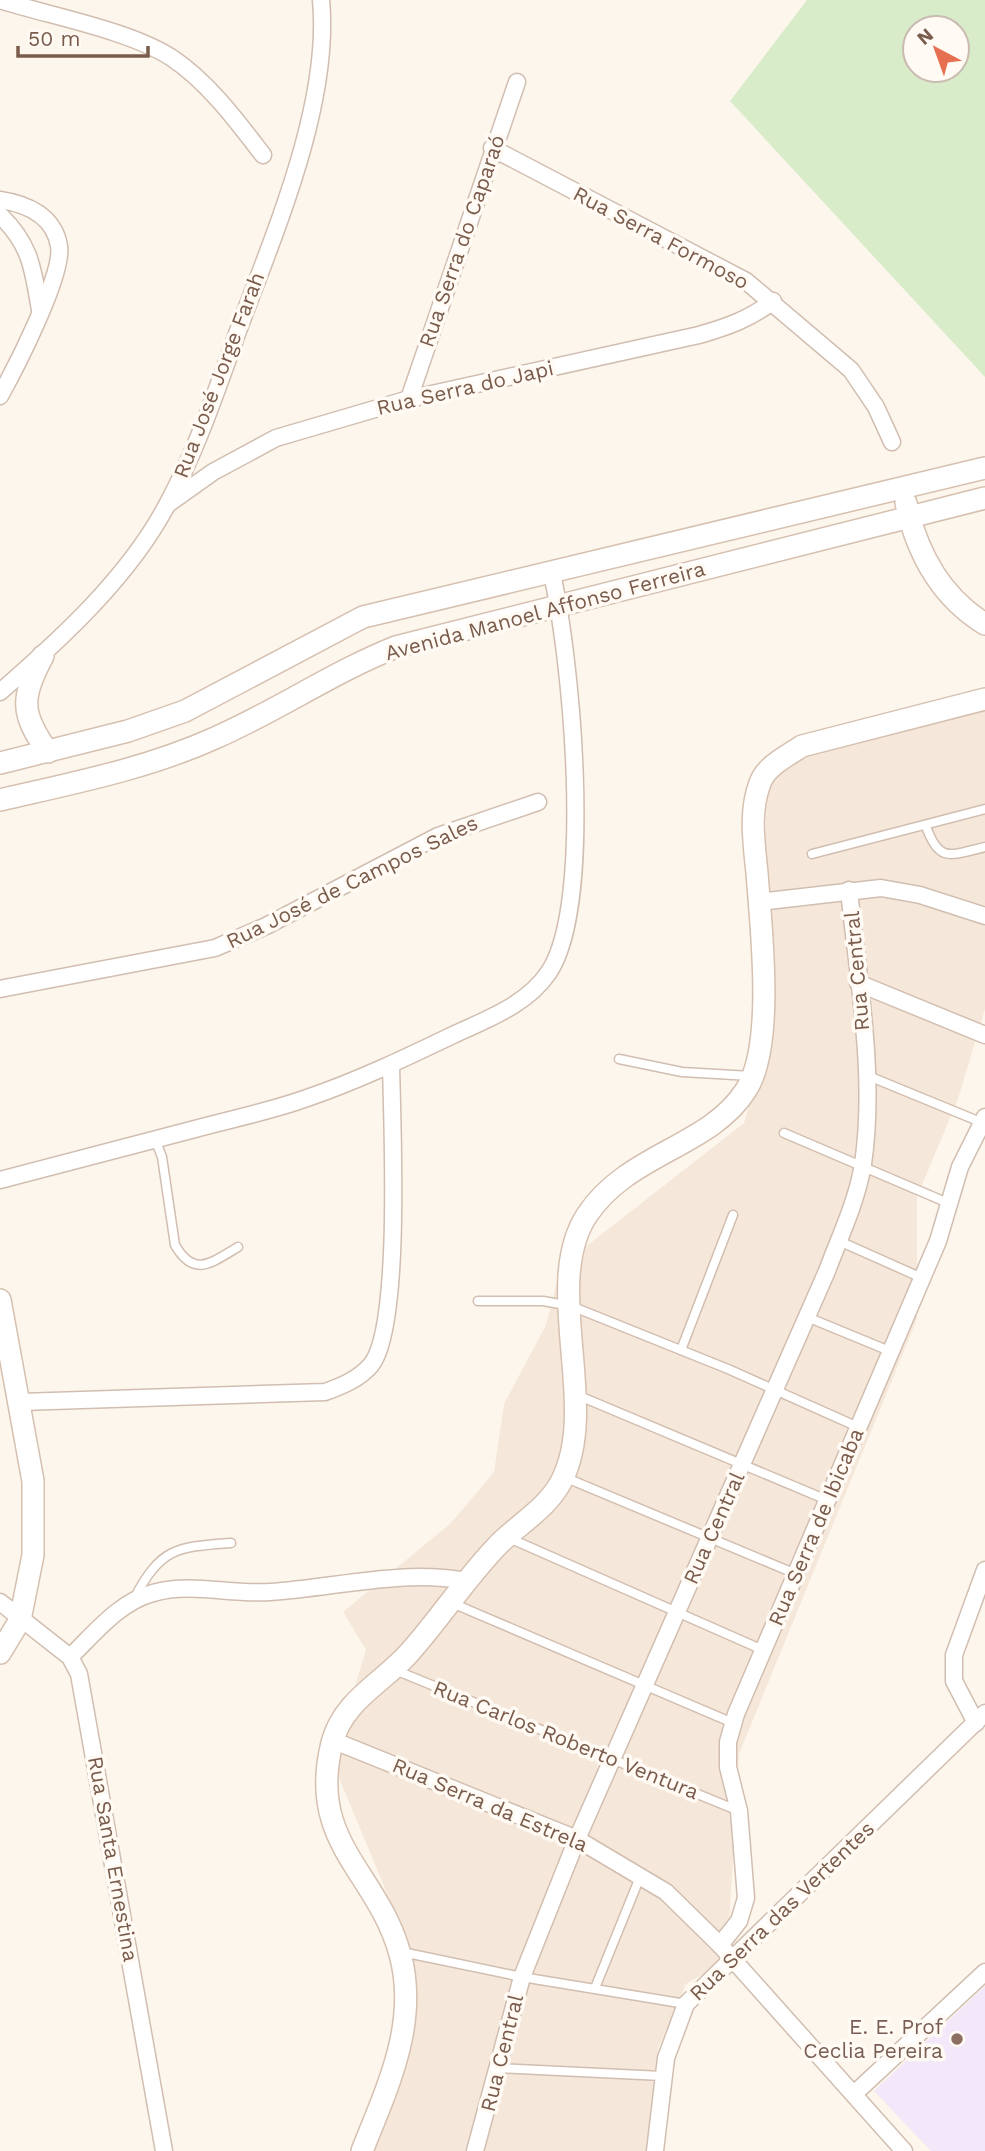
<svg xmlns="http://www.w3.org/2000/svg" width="985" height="2151" viewBox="0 0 985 2151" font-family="'Work Sans',sans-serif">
  <rect width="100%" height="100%" fill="#fdf6ec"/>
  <polygon fill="#f5e8da" points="985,704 985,1009 958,1099 917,1197 917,1319 739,1754 727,1960 686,1984 658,2048 654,2151 363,2151 414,2035 406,1939 332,1761 366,1650 343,1612 451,1523 494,1472 504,1404 546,1325 561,1266 744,1123 757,1081 768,760"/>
  <polygon fill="#f3e8fa" points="985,1986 985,2151 931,2151 874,2091"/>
  <path fill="#d8ecc9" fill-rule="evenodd" d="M807 0H985V377L730 101ZM915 28H957V70H915Z"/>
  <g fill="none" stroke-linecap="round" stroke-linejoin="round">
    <g stroke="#d1beb0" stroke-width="11">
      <g id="lane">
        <path d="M926 826C939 864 951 855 985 847"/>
        <polyline points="812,854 985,809"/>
        <polyline points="619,1059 682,1072 751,1076"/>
        <polyline points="866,1075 983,1123"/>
        <polyline points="784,1133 948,1203"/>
        <path d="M155 1139 162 1157 175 1245C194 1278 211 1263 238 1247"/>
        <polyline points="839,1241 922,1278"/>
        <polyline points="478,1301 543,1301 571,1306 728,1369 858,1427"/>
        <polyline points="807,1317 892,1352"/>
        <polyline points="681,1350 733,1215"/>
        <polyline points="577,1395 827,1500"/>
        <polyline points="564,1477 796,1574"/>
        <polyline points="509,1538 763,1650"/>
        <path d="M134 1599C161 1547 177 1547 231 1543"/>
        <polyline points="452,1603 733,1723"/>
        <polyline points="395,1670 739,1811"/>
        <polyline points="402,1952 522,1977 686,2004"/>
        <polyline points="595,1988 640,1877"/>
        <polyline points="497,2068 662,2076"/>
      </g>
    </g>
    <g stroke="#d1beb0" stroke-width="19">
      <g id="street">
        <path d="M0 0C50 16 129 30 172 58 208 82 237 121 263 155"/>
        <polyline points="492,148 746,281 851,370 876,407 892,442"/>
        <path d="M0 200C27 204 54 216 59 246 64 274 15 369 0 396"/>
        <path d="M0 215C31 245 33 269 40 310"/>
        <polyline points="409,399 517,82"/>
        <path d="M168 504 213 472 276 438 409 399 699 335C727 327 750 319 773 301"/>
        <path d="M0 692C61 639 130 576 168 503 197 449 217 389 238 331 274 234 331 104 321 0"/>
        <polyline points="759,902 881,888 920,895 985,916"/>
        <polyline points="858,983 985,1035"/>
        <polyline points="0,989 215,948 266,926 438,836 538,802"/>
        <path d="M0 1180C65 1163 130 1146 195 1129 232 1119 271 1111 307 1098 357 1081 405 1058 453 1035 487 1019 527 1005 549 972 595 902 571 653 551 570"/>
        <path d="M21 1402 325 1392C342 1386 359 1379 371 1365 402 1327 392 1121 391 1065"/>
        <polyline points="0,1602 70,1657 79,1674 164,2151"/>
        <path d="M70 1657C94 1634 119 1602 153 1593 191 1582 231 1595 270 1592 335 1588 401 1569 466 1581"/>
        <polyline points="976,1723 954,1681 954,1655 985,1570"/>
        <polyline points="332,1740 577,1839 666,1892 720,1945 904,2151"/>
        <polyline points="720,1945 739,1921 746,1898 739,1811 728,1767 728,1742 736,1714 938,1241 960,1167 985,1117"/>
        <polyline points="854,2094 985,1972"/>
        <path d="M475 2151 522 1977 577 1839 827 1271C840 1236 857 1201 863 1164 876 1075 858 980 849 890"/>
        <polyline points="655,2151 666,2058 686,2004 985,1713"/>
      </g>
    </g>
    <g stroke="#d6c0b0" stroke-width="24">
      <g id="secondary">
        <path d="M906 503C917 553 941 597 985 624"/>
        <path d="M43 656C21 698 20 713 48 752"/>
        <polyline points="0,763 128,731 185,711 363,617 985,468"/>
        <path d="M0 800C73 783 146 769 215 738 277 711 333 672 396 647L985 498"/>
        <polyline points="0,1300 33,1481 33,1555 20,1620 0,1653"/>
        <path d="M362 2151C387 2088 419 2023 400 1954 377 1871 307 1843 332 1743 343 1700 383 1683 410 1652 441 1617 466 1578 499 1544 520 1523 548 1508 562 1480 600 1405 541 1285 587 1215 628 1153 710 1147 746 1090 775 1046 761 927 757 873 754 843 749 812 760 783 766 766 787 756 802 746L985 699"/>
      </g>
    </g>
    <use href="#lane" stroke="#fff" stroke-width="8"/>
    <use href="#street" stroke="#fff" stroke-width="16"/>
    <use href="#secondary" stroke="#fff" stroke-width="21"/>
  </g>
  <circle fill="#8d6e63" stroke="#fffaf3" stroke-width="2.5" cx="957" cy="2039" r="7"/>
  <g text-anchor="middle" stroke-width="7" stroke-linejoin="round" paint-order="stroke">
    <g font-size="21" fill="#7a5c4d" stroke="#fffaf3">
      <text transform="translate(661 238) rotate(28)" y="7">Rua Serra Formoso</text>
      <text transform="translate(462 241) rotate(-71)" y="7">Rua Serra do Caparaó</text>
      <text transform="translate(219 375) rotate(-69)" y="7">Rua José Jorge Farah</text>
      <text transform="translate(465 388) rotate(-13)" y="7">Rua Serra do Japi</text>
      <text transform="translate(545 611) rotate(-15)" y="7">Avenida Manoel Affonso Ferreira</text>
      <text transform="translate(352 882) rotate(-26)" y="7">Rua José de Campos Sales</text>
      <text transform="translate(857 971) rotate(-95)" y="7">Rua Central</text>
      <text transform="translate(816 1527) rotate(-67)" y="7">Rua Serra de Ibicaba</text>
      <text transform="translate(714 1528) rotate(-66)" y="7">Rua Central</text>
      <text transform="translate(566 1740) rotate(22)" y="7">Rua Carlos Roberto Ventura</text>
      <text transform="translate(490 1805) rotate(23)" y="7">Rua Serra da Estrela</text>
      <text transform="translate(113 1859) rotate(80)" y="7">Rua Santa Ernestina</text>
      <text transform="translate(782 1911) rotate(-44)" y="7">Rua Serra das Vertentes</text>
      <text transform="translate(502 2053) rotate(-76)" y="7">Rua Central</text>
    </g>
    <g font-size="21" fill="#785e54" stroke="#fffaf3" text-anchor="end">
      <text x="943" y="2034">E. E. Prof<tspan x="943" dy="24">Ceclia Pereira</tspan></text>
    </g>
  </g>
  <g transform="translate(936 49) rotate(319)"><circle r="33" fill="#fffaf3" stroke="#cabbb1" stroke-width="2"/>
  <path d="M0-5L12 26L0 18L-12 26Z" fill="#e76f51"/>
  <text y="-10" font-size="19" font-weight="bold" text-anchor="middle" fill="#7a5c4d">N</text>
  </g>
  <path d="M18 46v10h130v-10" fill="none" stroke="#7a5c4d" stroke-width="3.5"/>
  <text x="28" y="46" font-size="21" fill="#7a5c4d" stroke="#fffaf3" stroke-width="5" paint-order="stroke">50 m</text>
</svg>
